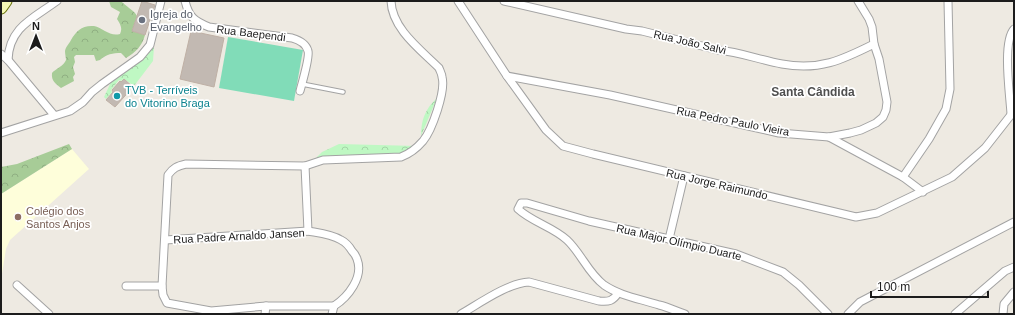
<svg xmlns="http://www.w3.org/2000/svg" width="1015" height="315" viewBox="0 0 1015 315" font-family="Helvetica,sans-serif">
  <defs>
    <pattern id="forest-crowns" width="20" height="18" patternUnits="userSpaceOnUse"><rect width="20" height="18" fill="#a7cc97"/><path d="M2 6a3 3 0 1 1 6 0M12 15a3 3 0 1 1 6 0" fill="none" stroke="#8faf82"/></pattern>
    <pattern id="park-crowns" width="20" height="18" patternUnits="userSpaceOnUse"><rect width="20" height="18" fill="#bff8c3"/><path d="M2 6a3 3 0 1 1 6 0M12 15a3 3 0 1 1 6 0" fill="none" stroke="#a4d4a7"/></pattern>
  </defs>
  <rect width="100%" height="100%" fill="#eeeae2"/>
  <polygon fill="#fefeda" points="72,149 89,169 10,240 6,249 1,280 1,194"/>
  <g fill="url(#forest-crowns)">
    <path d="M109 1H121C125 6 134 10 137 16L132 31 145 35C142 46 136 52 126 58L121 53C113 53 106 54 100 60L96 61 94 55H76L74 57 75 62 73 67 75 74 73 77 74 81 61 88C56 84 51 81 52 73 55 69 64 66 66 60 66 58 65 54 65 51 66 46 69 44 71 40 76 31 82 25 94 26 103 28 110 37 120 34 123 28 120 24 117 19L120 12 111 7Z"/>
    <polygon points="69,144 72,149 1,194 1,167 17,164"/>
  </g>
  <g fill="url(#park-crowns)">
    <polygon points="154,47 153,61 134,86 124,79 121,81 119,80 111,90 112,92 106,99 104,97 111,82 143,59"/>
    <path d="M437 98 421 136C421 120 425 109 437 98Z"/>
    <polygon points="339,144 417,146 409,154 310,164 322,152"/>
  </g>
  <polygon fill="#81dcb8" points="228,37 303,50 294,101 219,88"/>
  <g fill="#c2b9b2" stroke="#bfb0a5">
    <polygon points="142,1 155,5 145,35 132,31"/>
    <polygon points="191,31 224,38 214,87 180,79"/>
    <polygon points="124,79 133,87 115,107 106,100 113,92 112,90 120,81 121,82"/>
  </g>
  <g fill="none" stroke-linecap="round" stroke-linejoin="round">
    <g stroke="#a3a3a3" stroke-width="5.5">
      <polyline id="lane" points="302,84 343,92"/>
    </g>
    <g stroke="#a3a3a3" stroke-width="9">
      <g id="street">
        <path d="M185 1C189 17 194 21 209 27L292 38C299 40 306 43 308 51 310 57 302 83 300 91"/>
        <polyline points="458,1 507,76 546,130 563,146 593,154 856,217 877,213 952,177 985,148 1014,111"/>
        <path d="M504 1 626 29 642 31 718 50C740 52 760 60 782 64 819 71 842 60 874 44"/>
        <polyline points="1,54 8,60 54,115"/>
        <path d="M8 60C9 27 34 18 57 1"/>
        <polyline points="507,76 610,95 779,133 829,137 850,133 861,130 876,123 883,117 886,110 887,102 879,59 874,44 872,27 869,19 858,1"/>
        <path d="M1011 114C1010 95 1002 42 1014 29"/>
        <polyline points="1,133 70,111 83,102 92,92 102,84 140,57 150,45 161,1"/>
        <polyline points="829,137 903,177 923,192"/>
        <polyline points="305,166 308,231"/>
        <polyline points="903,177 929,139 946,109 950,89 948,1"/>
        <polyline points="669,239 684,176"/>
        <path d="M165 240 308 231C319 233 331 234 341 240 345 242 349 246 352 251 354 253 356 256 357 259 364 277 348 297 334 306L332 314"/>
        <polyline points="17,285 49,314"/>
        <polyline points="126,286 162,286 163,295 167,303 211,311 266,306 334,306"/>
        <path d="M162 286 168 175C173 168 177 166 186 164L305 166 323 160 401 157C409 154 417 148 423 141 432 130 446 91 442 77 442 74 440 71 439 68 421 50 392 29 391 1"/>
        <polyline points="265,314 266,306"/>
        <path d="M461 314C480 303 508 283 529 282L599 301C609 302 613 301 618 293"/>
        <path d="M685 314C676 311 668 307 659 305 641 299 620 296 604 285 588 273 581 253 567 240 553 227 532 222 518 209L521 203H527L589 221 736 254 783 272 799 285 828 314"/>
        <polyline points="848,314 860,302 1014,222"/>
        <polyline points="955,314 1005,271 1014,267"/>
        <polyline points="1003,314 1004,304 1014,292"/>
      </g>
    </g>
    <g stroke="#657007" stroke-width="13">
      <polyline id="secondary" points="1,8 6,1"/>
    </g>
    <use href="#lane" stroke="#fff" stroke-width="3.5"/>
    <use href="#street" stroke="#fff" stroke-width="7"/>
    <use href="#secondary" stroke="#f5f8b6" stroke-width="11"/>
  </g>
  <circle fill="#6b7280" stroke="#fff" stroke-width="1.5" cx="142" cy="20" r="4"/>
  <circle fill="#0f9aa8" stroke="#fff" stroke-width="1.5" cx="117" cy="96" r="4"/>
  <circle fill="#8d6e63" stroke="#fff" stroke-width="1.5" cx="18" cy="217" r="4"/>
  <g text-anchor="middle" stroke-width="3.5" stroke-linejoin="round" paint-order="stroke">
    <g font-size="11" fill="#5b616d" stroke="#fff" text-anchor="start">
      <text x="150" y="18">Igreja do<tspan x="150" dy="13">Evangelho</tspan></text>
    </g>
    <g font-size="11" fill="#1c1c1c" stroke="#fff">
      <text transform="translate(251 33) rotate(7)" y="4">Rua Baependi</text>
      <text transform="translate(690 42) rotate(13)" y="4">Rua João Salvi</text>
      <text transform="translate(733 121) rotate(11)" y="4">Rua Pedro Paulo Vieira</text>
      <text transform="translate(717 184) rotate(13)" y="4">Rua Jorge Raimundo</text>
      <text transform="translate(239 236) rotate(-3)" y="4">Rua Padre Arnaldo Jansen</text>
      <text transform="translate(679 242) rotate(13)" y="4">Rua Major Olímpio Duarte</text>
    </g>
    <g font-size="11" fill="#0d838f" stroke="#fff" text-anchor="start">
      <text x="125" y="94">TVB - Terríveis<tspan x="125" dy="13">do Vitorino Braga</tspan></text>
    </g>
    <g font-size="11" fill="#785e54" stroke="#fff" text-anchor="start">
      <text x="26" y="215">Colégio dos<tspan x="26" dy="13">Santos Anjos</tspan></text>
    </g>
    <g font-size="12" font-weight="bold" fill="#4f4f4f" stroke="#fff">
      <text x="813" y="96">Santa Cândida</text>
    </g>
  </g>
  <rect width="1015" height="315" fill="none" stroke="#1c1c1c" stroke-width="4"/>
  <g transform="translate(36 36)" stroke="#ffffff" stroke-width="3" paint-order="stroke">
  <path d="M0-3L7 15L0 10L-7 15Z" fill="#1c1c1c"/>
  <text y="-6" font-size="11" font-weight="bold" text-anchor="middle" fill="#1c1c1c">N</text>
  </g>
  <path d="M871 291v6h117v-6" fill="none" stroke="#1c1c1c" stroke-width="2"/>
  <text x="877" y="291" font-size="12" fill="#1c1c1c" stroke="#ffffff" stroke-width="3" paint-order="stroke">100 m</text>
</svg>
